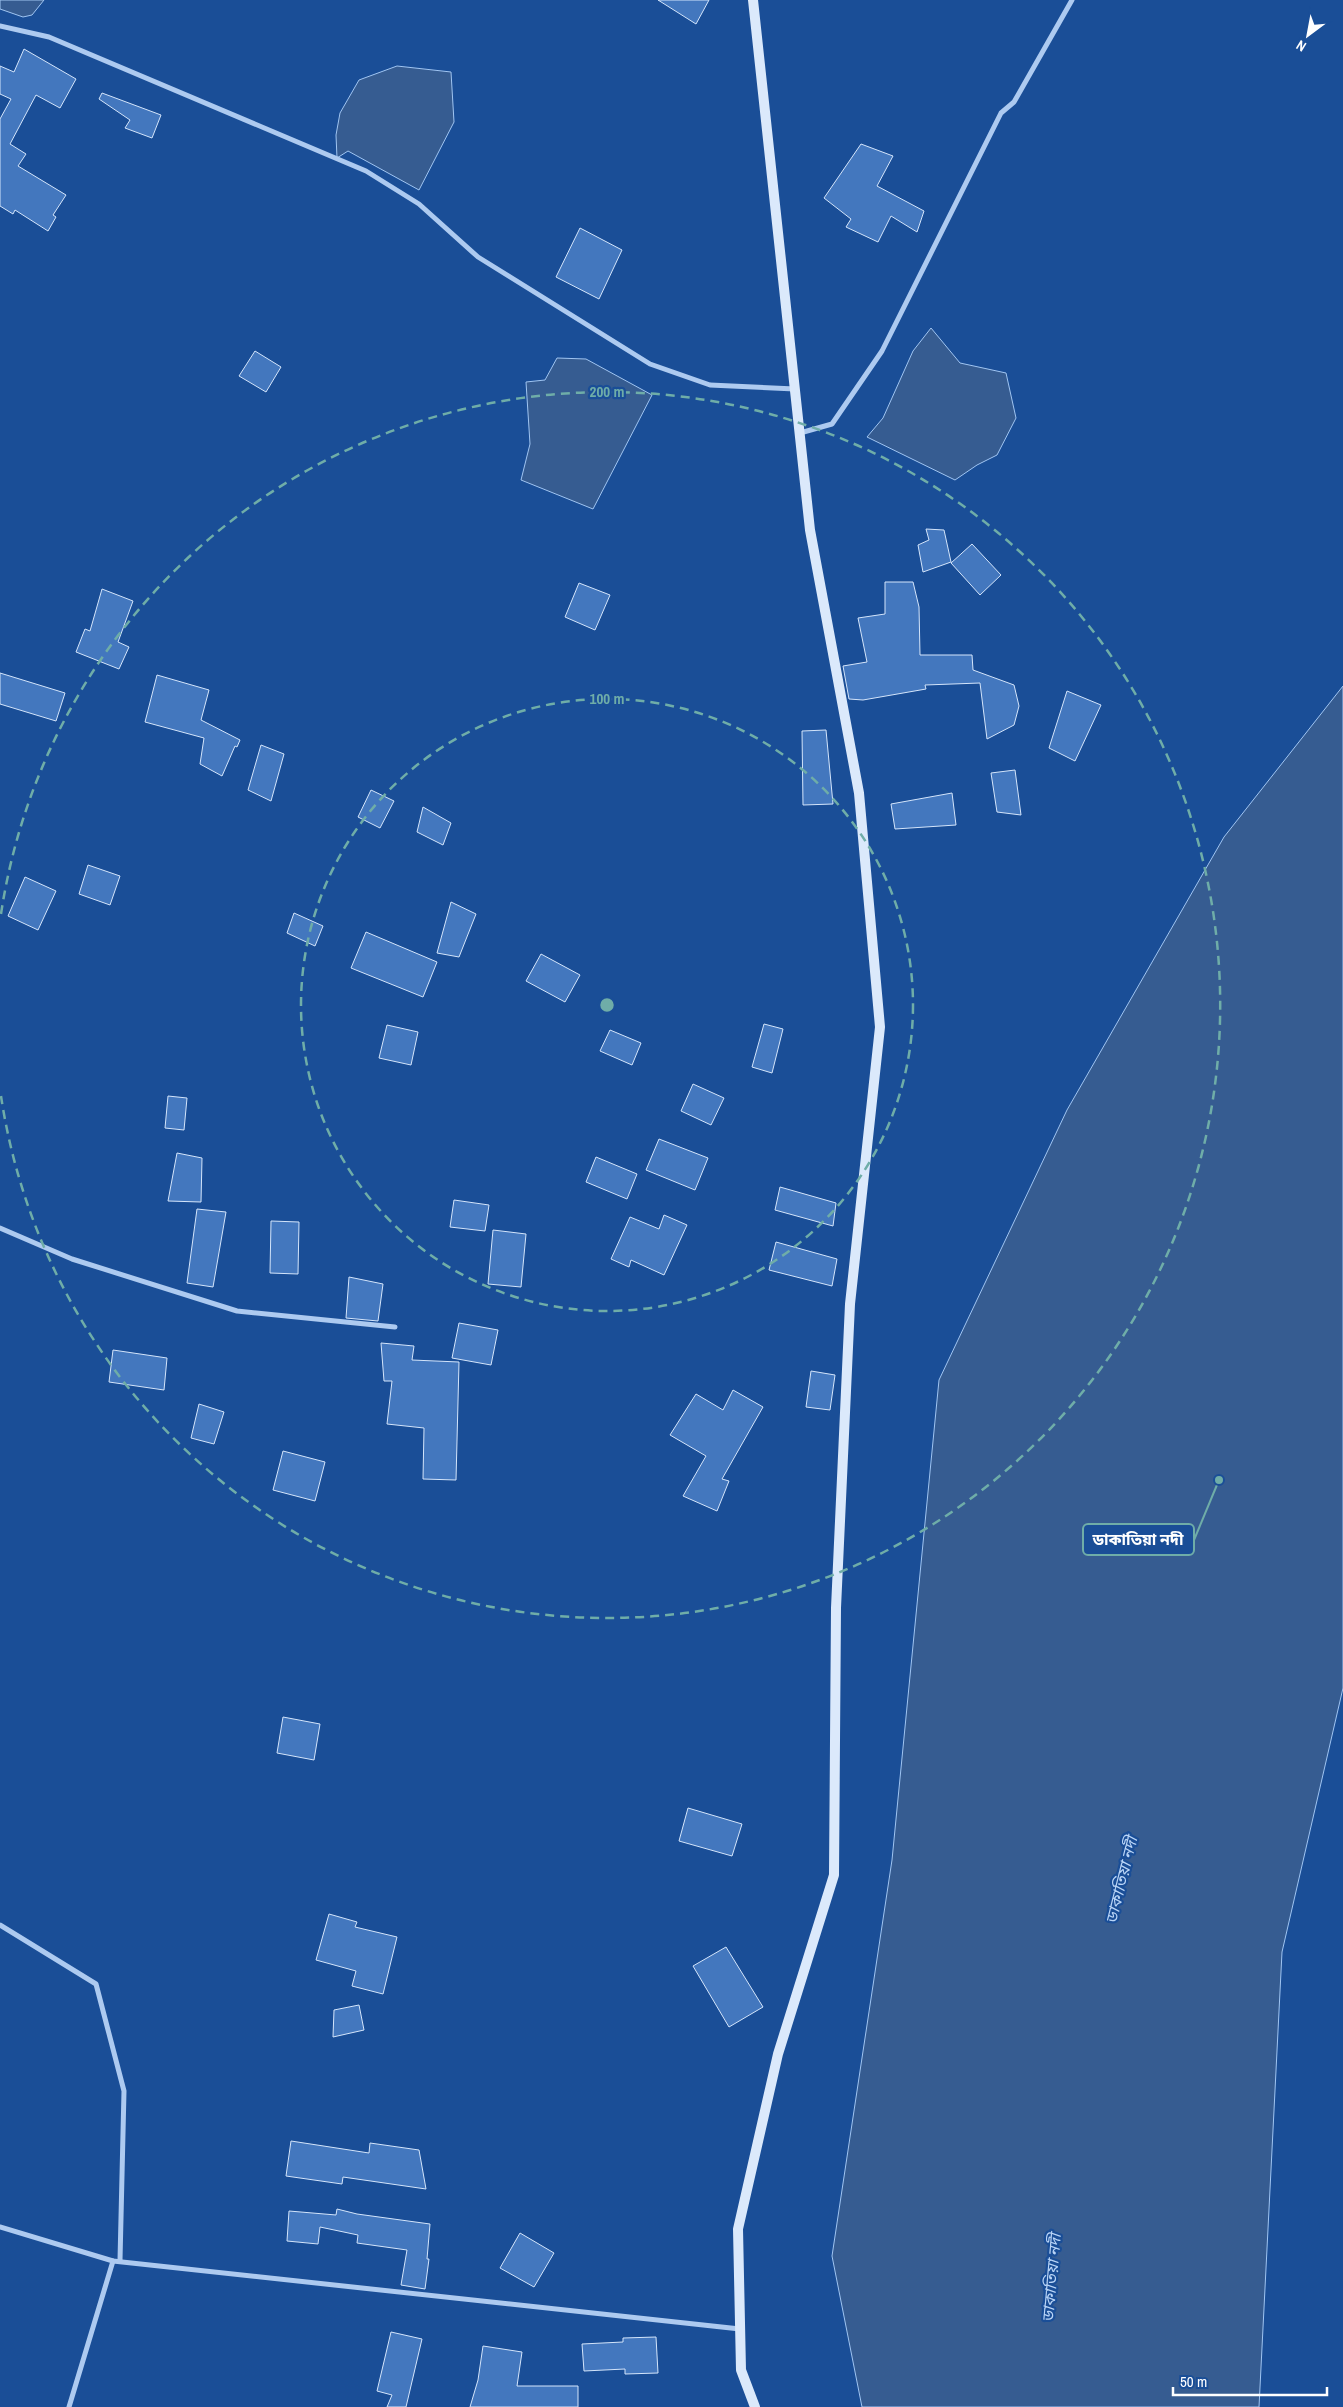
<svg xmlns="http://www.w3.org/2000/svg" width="1343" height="2407" viewBox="0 0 1343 2407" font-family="'Archivo Narrow','Noto Sans Bengali',sans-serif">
  <rect width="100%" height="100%" fill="#1a4e97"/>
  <g fill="#365c91" stroke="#a0c5f2">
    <polygon points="0,0 44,0 32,15 23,17 0,9"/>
    <polygon points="397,66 451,72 454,122 419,190 348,151 337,158 336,135 340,113 359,80"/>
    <polygon points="931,328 960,363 1006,373 1016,418 997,455 977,465 955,480 867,437 883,418 913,351"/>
    <polygon points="557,358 586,359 652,395 593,509 521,480 530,444 526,382 545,380"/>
    <polygon points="1343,686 1343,1688 1282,1952 1259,2407 862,2407 832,2256 892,1860 939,1380 1067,1110 1224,837"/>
  </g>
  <g fill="#4377be" stroke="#d4e5fb">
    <polygon points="658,0 709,0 696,24"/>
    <polygon points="24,49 76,79 60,108 36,95 10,144 26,154 18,166 66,195 53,215 56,217 48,231 15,210 13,214 0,206 0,119 11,99 0,94 0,66 14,72"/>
    <polygon points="102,93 161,115 152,138 125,128 130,120 99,99"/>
    <polygon points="861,144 893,156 877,186 924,211 917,232 891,216 878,242 846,227 851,219 824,198"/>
    <polygon points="580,228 622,250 599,299 556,277"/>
    <polygon points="255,351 281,367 266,392 239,376"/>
    <polygon points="926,529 944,530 951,562 923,572 918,545 929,540"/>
    <polygon points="972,544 1001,575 980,595 951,563"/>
    <polygon points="885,582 913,582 919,607 920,655 972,655 973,670 1014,685 1019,706 1014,725 987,739 980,683 925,685 926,689 863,700 849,699 843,666 867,662 858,618 885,614"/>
    <polygon points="579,583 610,595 595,630 565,617"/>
    <polygon points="102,589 133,601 118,642 129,647 119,669 76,652 85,629 90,631"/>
    <polygon points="0,673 65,693 56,721 0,704"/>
    <polygon points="157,675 209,690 201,720 240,740 237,747 235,746 222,776 200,764 204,738 145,722"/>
    <polygon points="1067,691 1101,705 1075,761 1049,748"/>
    <polygon points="826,730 833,804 803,805 802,731"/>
    <polygon points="261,745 284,754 271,801 248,790"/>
    <polygon points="1015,770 1021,815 997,812 991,773"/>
    <polygon points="371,790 394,801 380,828 358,817"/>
    <polygon points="952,793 956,825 895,829 891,804"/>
    <polygon points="423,807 451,823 443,845 417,832"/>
    <polygon points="88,865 120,876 110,905 79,894"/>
    <polygon points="25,877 56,891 38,930 8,916"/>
    <polygon points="451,902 476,914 459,957 437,953"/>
    <polygon points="294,913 323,926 315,946 287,933"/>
    <polygon points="366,932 437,962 423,997 351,968"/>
    <polygon points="541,954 580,975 565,1002 526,981"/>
    <polygon points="764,1024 783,1029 772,1073 752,1067"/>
    <polygon points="387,1025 418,1032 411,1065 379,1058"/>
    <polygon points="610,1030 641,1043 632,1065 600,1051"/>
    <polygon points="693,1084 724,1098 711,1125 681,1111"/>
    <polygon points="168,1096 187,1098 184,1130 165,1128"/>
    <polygon points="659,1139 708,1158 695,1190 646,1170"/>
    <polygon points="177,1153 202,1158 201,1202 168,1201"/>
    <polygon points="596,1157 637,1174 627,1199 586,1182"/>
    <polygon points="780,1187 836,1203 833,1226 775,1210"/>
    <polygon points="454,1200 489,1205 485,1231 450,1227"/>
    <polygon points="197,1209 226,1212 213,1287 187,1283"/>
    <polygon points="664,1215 687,1225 664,1275 631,1260 629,1267 611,1259 630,1217 659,1229"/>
    <polygon points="271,1221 299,1222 298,1274 270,1273"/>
    <polygon points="493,1230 526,1234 521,1287 488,1284"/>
    <polygon points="776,1242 837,1259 832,1286 769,1270"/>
    <polygon points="349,1277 383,1284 378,1321 346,1318"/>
    <polygon points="459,1323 498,1330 491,1365 452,1358"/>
    <polygon points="381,1343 414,1346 412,1360 459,1362 456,1480 423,1479 424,1428 387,1424 392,1381 384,1381"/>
    <polygon points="113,1350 167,1358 164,1390 109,1382"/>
    <polygon points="811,1371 835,1375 830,1410 806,1407"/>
    <polygon points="733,1390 763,1407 722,1479 729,1481 717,1511 683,1496 706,1456 670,1435 696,1394 723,1410"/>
    <polygon points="199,1404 224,1412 214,1444 191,1438"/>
    <polygon points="283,1451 325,1462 315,1501 273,1490"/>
    <polygon points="283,1717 320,1724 314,1760 277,1753"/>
    <polygon points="688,1808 742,1824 732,1856 679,1841"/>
    <polygon points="329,1914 357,1922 355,1927 397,1937 383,1994 352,1986 356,1971 316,1960"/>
    <polygon points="726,1947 763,2007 729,2027 693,1966"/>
    <polygon points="359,2005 364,2030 333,2037 334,2010"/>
    <polygon points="291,2141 369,2153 370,2143 419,2150 426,2189 343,2177 342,2184 286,2176"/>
    <polygon points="337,2209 357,2214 430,2224 427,2259 429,2259 425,2289 401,2285 407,2250 357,2243 358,2235 320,2227 318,2244 287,2241 289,2211 336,2215"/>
    <polygon points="520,2233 554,2253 534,2287 500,2268"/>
    <polygon points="391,2332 422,2339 406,2407 387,2407 392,2395 377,2391"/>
    <polygon points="656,2337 658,2373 625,2374 625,2369 584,2371 582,2344 623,2342 623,2338"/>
    <polygon points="483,2346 522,2352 517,2386 578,2386 578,2407 470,2407 478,2380"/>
  </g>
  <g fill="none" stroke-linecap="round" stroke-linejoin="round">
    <g stroke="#adcaf0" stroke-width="5">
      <polyline points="0,26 49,37 366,171 419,204 478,257 650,364 710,385 795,389"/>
      <polyline points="800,433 832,424 882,351 1001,113 1014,102 1072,0"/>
      <polyline points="0,1228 72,1259 237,1311 395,1327"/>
      <polyline points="0,1925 96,1984 124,2091 120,2260"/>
      <polyline points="0,2227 113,2261 740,2329"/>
      <polyline points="69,2407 113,2261"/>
    </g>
    <polyline stroke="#dbe9fb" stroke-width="10" points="753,0 810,530 859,793 880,1027 850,1304 836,1608 834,1875 778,2054 738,2229 741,2370 755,2407"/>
  </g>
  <g fill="none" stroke="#6fada8" stroke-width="2.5" stroke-dasharray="9 6">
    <circle cx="607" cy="1005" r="306"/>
    <path d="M1 914A613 613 0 1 1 1 1096"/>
  </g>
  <g text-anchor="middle" stroke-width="4.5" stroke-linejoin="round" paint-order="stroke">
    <g font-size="16" font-style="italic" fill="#bad5f7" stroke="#1a4e97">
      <text transform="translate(1121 1880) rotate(-76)" y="6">ডাকাতিয়া নদী</text>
      <text transform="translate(1051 2278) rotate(-85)" y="6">ডাকাতিয়া নদী</text>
    </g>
  </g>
  <circle cx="607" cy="1005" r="8" fill="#6fada8" stroke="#1a4e97" stroke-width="2.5"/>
  <g font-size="15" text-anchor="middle" font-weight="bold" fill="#6fada8" stroke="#1a4e97" stroke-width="4.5" stroke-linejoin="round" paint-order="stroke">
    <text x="607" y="397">200 m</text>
    <text x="607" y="704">100 m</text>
  </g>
  <path fill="none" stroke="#6fada8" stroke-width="2" d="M1219 1480L1194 1540"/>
  <circle fill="#6fada8" stroke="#1a4e97" stroke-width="2" cx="1219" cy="1480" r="5"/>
  <rect fill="#1a4e97" stroke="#6fada8" stroke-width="2" x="1083" y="1524" width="111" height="31" rx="5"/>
  <g font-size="16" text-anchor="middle" font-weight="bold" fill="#fff">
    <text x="1138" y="1545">ডাকাতিয়া নদী</text>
  </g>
  <g transform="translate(1308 35) rotate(212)" stroke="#1a4e97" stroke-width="4" paint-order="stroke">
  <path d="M0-4L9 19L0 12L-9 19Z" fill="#ffffff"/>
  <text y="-8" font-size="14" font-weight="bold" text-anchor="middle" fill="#ffffff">N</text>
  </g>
  <path d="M1173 2387v8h154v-8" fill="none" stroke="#ffffff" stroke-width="2.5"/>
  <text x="1180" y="2387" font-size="15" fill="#ffffff" stroke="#1a4e97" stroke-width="4" paint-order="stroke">50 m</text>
</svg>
